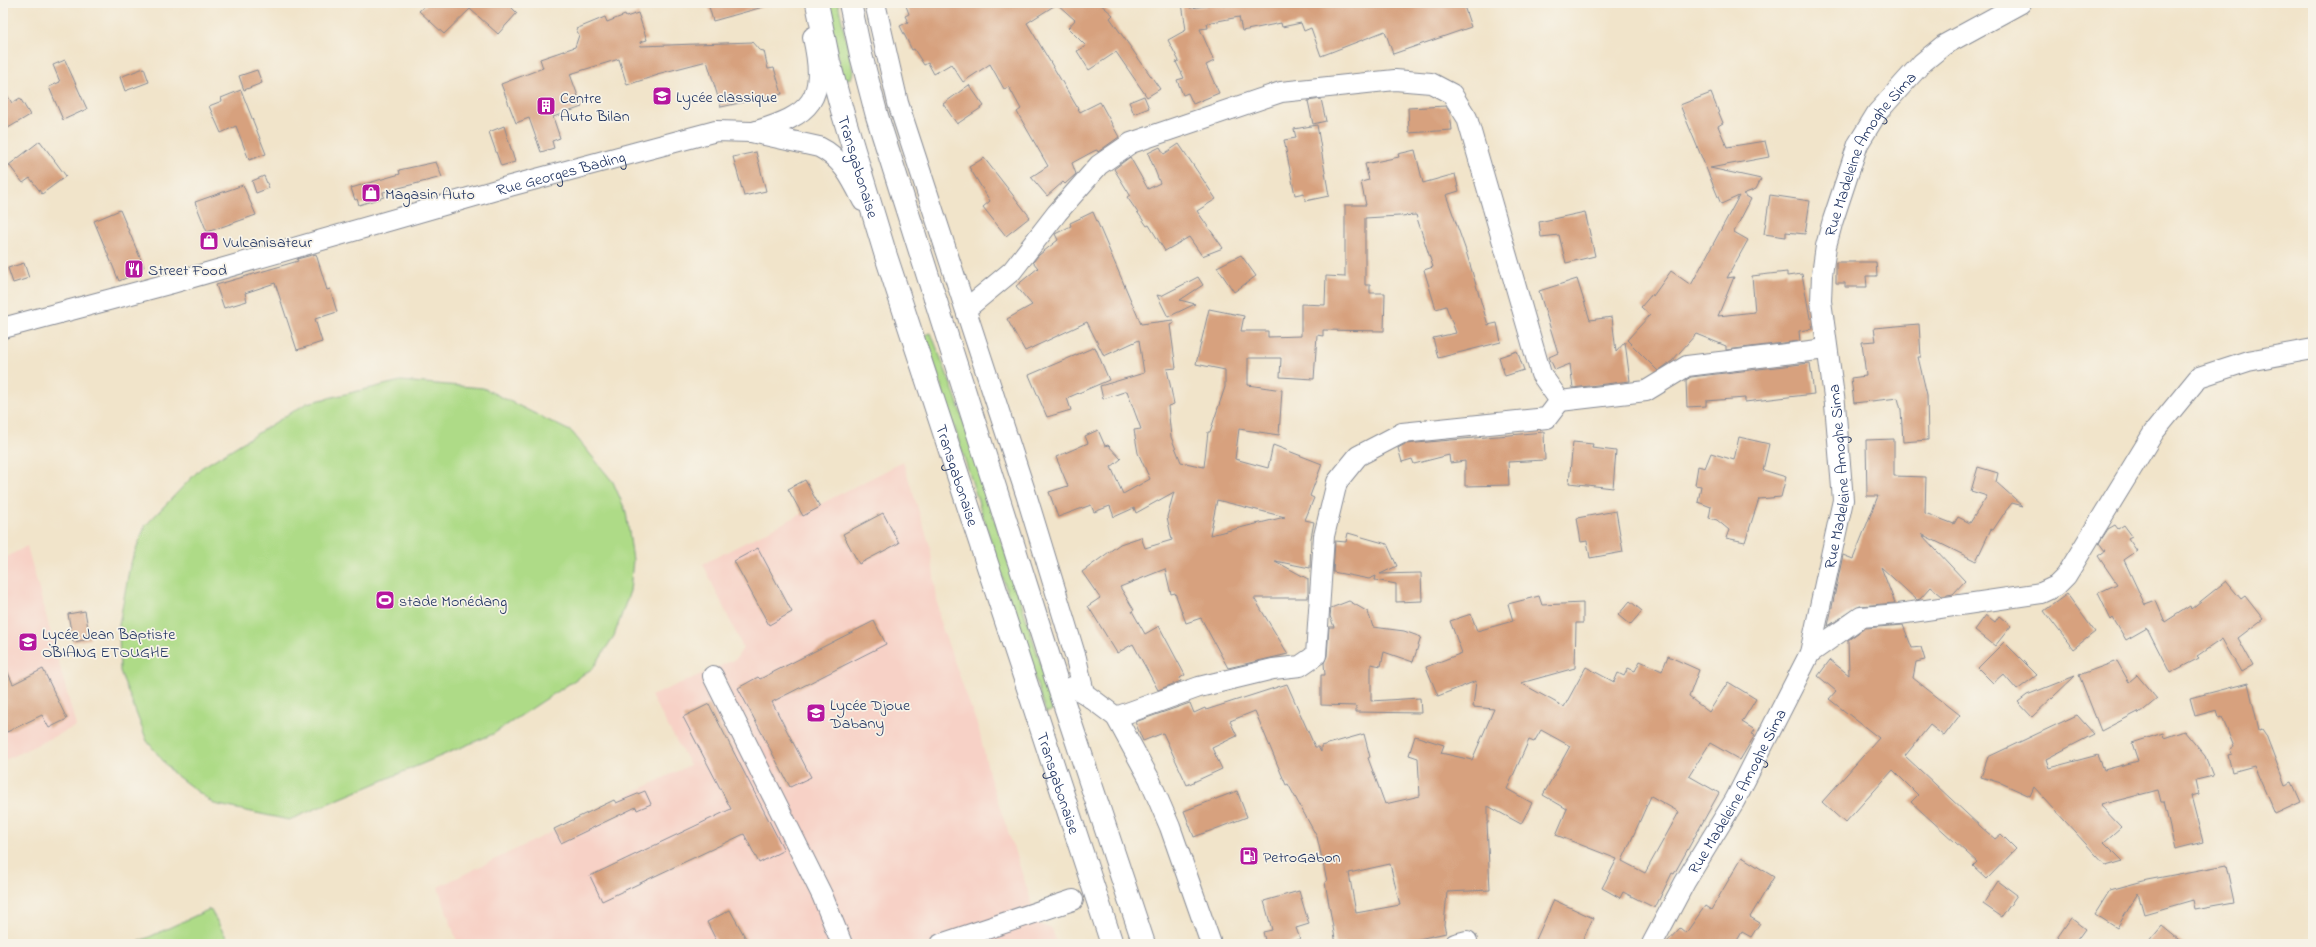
<svg xmlns="http://www.w3.org/2000/svg" width="2316" height="947" viewBox="0 0 2316 947" font-family="'Indie Flower',sans-serif">
  <rect width="100%" height="100%" fill="#f7f3e8"/>
  <filter id="ink" filterUnits="userSpaceOnUse"><feTurbulence type="fractalNoise" baseFrequency=".025" numOctaves="2"/><feDisplacementMap in="SourceGraphic" scale="8" xChannelSelector="R" yChannelSelector="G"/><feConvolveMatrix kernelMatrix="1 2 1 2 8 2 1 2 1" color-interpolation-filters="sRGB"/></filter>
  <filter id="wash" filterUnits="userSpaceOnUse"><feTurbulence type="fractalNoise" baseFrequency=".012" numOctaves="4" result="noise"/><feDisplacementMap in="SourceGraphic" scale="16" xChannelSelector="R" yChannelSelector="G"/><feGaussianBlur stdDeviation="0.9" result="paint"/><feColorMatrix in="noise" values="0 0 0 0 0 0 0 0 0 0 0 0 0 0 0 0 0 1.4 0 .05"/><feComposite in="paint" operator="in"/></filter>
  <g filter="url(#wash)">
    <rect width="100%" height="100%" fill="#f1e4ca"/>
    <g fill="#f7d1c6">
      <polygon points="903,462 930,546 940,622 979,730 990,778 1039,924 1052,929 1057,944 458,944 438,887 690,765 651,696 736,659 743,648 703,564"/>
      <polygon points="27,546 76,726 3,761 3,559"/>
    </g>
    <g fill="#aedb87" stroke="#648572">
      <polygon points="827,3 838,3 853,72 851,78 846,79 842,75"/>
      <polygon points="931,333 956,398 1055,709 1046,713 925,335"/>
      <polygon points="401,381 483,388 572,432 613,482 626,512 633,560 630,591 614,636 593,668 493,734 289,820 214,804 173,773 147,741 120,671 119,625 130,565 145,526 201,468 307,403"/>
      <polygon points="210,909 230,944 134,944"/>
    </g>
    <g id="blocks">
      <g fill="#d7a17e" fill-rule="evenodd">
        <polygon points="428,3 507,3 517,13 498,34 470,9 444,34 419,11"/>
        <polygon points="708,3 763,3 763,7 713,21"/>
        <polygon points="905,3 1099,3 1113,15 1110,18 1160,89 1147,97 1116,52 1089,70 1077,51 1086,46 1068,28 1075,20 1057,4 1027,23 1080,112 1100,102 1119,137 1098,152 1097,150 1094,151 1072,163 1076,174 1065,184 1063,182 1047,196 1031,177 1048,166 1017,112 1021,109 1009,87 1004,89 990,64 963,82 951,64 934,74 928,63 924,65 914,49 912,50 900,26 908,22 905,16 909,14"/>
        <polygon points="1182,3 1188,3 1190,8 1207,6 1207,3 1223,3 1223,6 1236,3 1463,3 1471,27 1393,54 1385,31 1321,56 1311,28 1304,31 1301,23 1282,27 1281,23 1242,31 1239,17 1207,23 1208,28 1200,29 1214,61 1206,65 1219,93 1193,104 1188,93 1183,95 1177,80 1184,78 1176,62 1179,61 1168,40 1186,30"/>
        <polygon points="638,13 647,40 640,42 641,46 752,42 759,50 764,51 768,69 774,68 782,94 721,107 707,61 657,74 658,75 627,85 619,59 570,74 582,107 553,117 560,138 552,141 554,148 541,152 529,118 516,123 501,84 543,68 540,59 575,47 579,35 576,29 605,17 607,22 625,15 626,17"/>
        <polygon points="65,60 87,109 63,120 49,87 60,82 53,65"/>
        <polygon points="144,68 149,82 125,91 120,77"/>
        <polygon points="257,70 262,83 244,90 239,76"/>
        <polygon points="969,85 984,106 957,124 943,104"/>
        <polygon points="3,89 12,103 20,98 30,115 3,131"/>
        <polygon points="241,90 266,154 249,160 236,126 221,133 209,106 222,101 221,98"/>
        <polygon points="1711,93 1723,123 1718,126 1727,147 1765,141 1769,157 1710,168 1761,179 1756,189 1743,194 1751,199 1734,232 1748,240 1727,278 1734,277 1718,316 1755,312 1752,276 1787,272 1787,276 1802,274 1812,329 1799,331 1800,341 1726,350 1726,346 1696,334 1672,361 1658,371 1627,340 1650,315 1641,307 1652,294 1653,296 1671,271 1691,285 1739,196 1721,204 1680,105"/>
        <polygon points="1144,96 1149,108 1134,114 1129,102"/>
        <polygon points="1321,99 1326,121 1313,124 1308,101"/>
        <polygon points="1446,106 1450,113 1452,130 1409,133 1408,108"/>
        <polygon points="1317,125 1329,196 1305,201 1304,193 1295,195 1284,140 1296,138 1294,129"/>
        <polygon points="504,126 515,162 501,166 489,132"/>
        <polygon points="40,141 66,176 42,194 30,178 23,183 9,165"/>
        <polygon points="1179,144 1216,199 1197,211 1223,248 1202,256 1189,237 1165,251 1149,225 1147,226 1127,197 1130,195 1114,169 1130,157 1148,189 1160,183 1148,153 1160,147 1164,154"/>
        <path d="M1415 150 1423 183 1455 174 1459 191 1446 195 1465 248 1488 325 1497 323 1501 342 1438 358 1433 338 1456 333 1446 306 1436 309 1424 270 1433 267 1416 215 1365 218V285H1370V293H1385L1384 331 1323 330V336L1317 335 1314 379 1280 377 1281 358H1248V385L1282 390 1279 435 1239 429 1235 459 1268 468 1273 445 1322 464 1310 496 1314 498 1305 520 1314 522 1311 538 1310 568 1275 561 1308 579V598H1254L1288 654 1228 668 1201 618 1186 623 1175 593 1171 594 1165 569 1120 587 1134 610 1132 611 1145 634 1159 626 1185 675 1180 678 1181 681 1158 690 1133 644 1117 653 1088 606 1100 598 1082 572 1120 544 1141 537 1145 548 1172 540 1167 517 1174 492 1136 513 1134 508 1114 517 1110 506 1094 512 1091 505 1058 517 1049 492 1068 486 1056 457 1088 443 1085 436 1098 430 1105 446 1108 445 1121 459 1111 467 1123 494 1150 479 1138 453 1134 430 1141 429 1127 391 1103 399 1100 386 1144 373 1139 340 1104 356 1087 322 1025 351 1007 319 1032 305 1016 286 1038 268 1033 262 1039 255 1058 240 1055 234 1071 226 1070 223 1093 212 1141 324 1173 320 1174 323 1170 325 1176 368 1167 369 1174 404 1168 406 1171 437 1181 462 1204 467 1208 432H1210L1225 387V370L1196 364 1209 309 1244 316 1241 331H1268V337L1301 336V304L1325 305 1326 276 1345 277V205H1366L1361 182 1369 180 1365 164 1399 157 1398 154ZM1217 500 1285 517 1210 535Z"/>
        <polygon points="756,152 766,191 744,196 733,157"/>
        <polygon points="984,158 1030,217 1006,236 983,207 990,201 969,167"/>
        <polygon points="436,162 442,177 383,192 384,197 359,205 357,199 355,200 351,188 400,174 399,170"/>
        <polygon points="264,176 269,188 256,193 252,181"/>
        <polygon points="243,185 256,215 207,232 195,202"/>
        <polygon points="1770,195 1810,201 1805,234 1786,232 1786,237 1764,234"/>
        <polygon points="120,210 144,267 138,269 140,272 119,281 94,221"/>
        <polygon points="1585,212 1595,256 1566,263 1559,235 1541,237 1539,222"/>
        <polygon points="316,254 327,290 330,289 337,312 315,319 322,342 297,350 275,283 245,293 247,301 224,308 216,285 298,261 297,259"/>
        <polygon points="1241,255 1256,276 1234,292 1217,267"/>
        <polygon points="1836,262 1876,262 1877,276 1866,276 1867,287 1845,287 1845,283 1836,283"/>
        <polygon points="24,263 29,278 13,283 8,268"/>
        <polygon points="1198,277 1203,285 1180,300 1195,304 1168,317 1157,295 1161,296"/>
        <polygon points="1577,279 1590,320 1612,317 1616,352 1625,342 1630,381 1573,388 1570,364 1555,370 1549,357 1558,353 1539,291"/>
        <polygon points="1919,324 1921,357 1918,357 1927,395 1928,440 1903,442 1901,410 1898,398 1854,403 1851,378 1866,376 1862,342 1876,341 1874,328"/>
        <polygon points="1095,347 1109,380 1067,398 1071,410 1047,417 1029,375"/>
        <polygon points="1517,351 1524,370 1505,376 1499,357"/>
        <polygon points="1810,363 1814,394 1745,402 1745,398 1706,401 1706,406 1687,407 1686,380 1691,377"/>
        <polygon points="1544,432 1545,460 1508,462 1509,485 1465,486 1465,461 1450,463 1449,455 1414,464 1412,459 1402,462 1398,448 1405,444"/>
        <polygon points="1739,437 1769,444 1763,470 1786,477 1781,497 1759,499 1745,542 1726,538 1729,530 1717,520 1709,518 1711,507 1698,502 1701,486 1695,485 1698,466 1705,468 1711,453 1734,460"/>
        <polygon points="1894,439 1894,476 1926,477 1925,513 1954,524 1958,517 1970,523 1987,496 1971,491 1978,467 1998,473 1996,482 2023,506 2012,503 2005,512 1993,530 1991,529 1976,561 1921,534 1965,581 1953,594 1942,596 1931,587 1920,599 1917,600 1881,567 1895,603 1860,606 1828,626 1843,555 1853,559 1878,496 1867,496 1866,440"/>
        <polygon points="1573,442 1593,444 1592,448 1616,451 1613,488 1569,483"/>
        <polygon points="805,480 820,507 803,516 788,489"/>
        <polygon points="1616,511 1623,552 1590,558 1587,541 1581,542 1577,518"/>
        <polygon points="883,513 899,543 859,564 843,534"/>
        <polygon points="2115,525 2118,529 2124,525 2132,536 2128,538 2137,551 2124,560 2145,605 2156,601 2165,622 2190,606 2191,609 2226,581 2241,599 2245,596 2263,619 2238,638 2253,665 2241,672 2222,639 2197,656 2199,658 2170,673 2147,628 2126,640 2113,618 2111,620 2098,593 2117,584 2098,556 2105,551 2099,543 2108,529"/>
        <polygon points="1348,533 1387,544 1397,566 1380,574 1421,573 1422,601 1396,602 1396,584 1375,580 1376,576 1369,579 1333,572 1335,541 1346,542"/>
        <polygon points="758,548 792,612 769,625 734,561"/>
        <polygon points="2067,594 2095,632 2073,649 2044,611"/>
        <path d="M1539 596 1542 605 1583 603V623H1576L1575 668 1521 683 1564 707 1586 667 1614 682 1618 673 1624 676 1628 668 1635 671 1640 661 1662 671 1668 656 1699 670 1689 697 1709 712 1728 682 1756 699 1742 722 1755 730 1752 734 1755 735 1740 760 1710 743 1689 776 1719 793 1674 874 1672 873 1655 908 1623 892 1620 898 1602 888 1617 859 1556 835 1567 809 1543 795 1570 746 1541 730 1534 742 1529 740 1507 789 1532 803 1521 824 1488 806V823H1487L1490 890 1447 892 1444 925 1446 933 1405 942 1406 944H1336L1325 882 1327 881 1317 837 1288 784 1286 785 1255 711 1230 721 1237 736 1212 748 1222 769 1187 785 1163 733 1143 741 1135 722 1190 703 1194 713 1205 708 1206 710 1287 684 1315 747H1318L1321 752V746L1364 734 1370 757 1368 758 1385 804 1420 796 1418 758 1409 755 1415 736 1444 745 1441 753 1472 760 1494 709 1473 707 1476 681 1438 696 1426 667 1462 653 1450 621 1471 614 1477 631 1513 621 1508 604ZM1651 796 1679 812 1645 873 1622 861ZM1390 864 1400 905 1356 913 1349 873Z"/>
        <polygon points="1349,601 1368,612 1373,627 1404,631 1421,637 1413,662 1384,652 1381,666 1371,664 1371,701 1420,698 1421,713 1356,712 1356,706 1321,705 1321,675 1325,675 1324,663 1327,656 1329,627 1334,627 1330,616 1331,608"/>
        <polygon points="1630,601 1642,611 1630,625 1618,615"/>
        <polygon points="85,611 90,639 73,642 68,614"/>
        <polygon points="1986,615 1995,622 1999,616 2011,626 1995,646 1975,630"/>
        <polygon points="874,621 886,644 772,702 811,777 790,787 738,688 758,677 760,679"/>
        <polygon points="1903,625 1912,648 1921,647 1925,660 1916,662 1913,678 1960,715 1944,736 1930,725 1905,756 1981,827 1995,839 2001,834 2016,849 1987,879 1973,866 1977,862 1911,802 1918,795 1893,770 1845,823 1822,802 1879,738 1829,699 1836,691 1818,676 1830,660 1849,675 1848,640 1865,628"/>
        <polygon points="2004,642 2037,675 2017,690 2003,674 1993,683 1978,668"/>
        <polygon points="2117,661 2129,682 2137,675 2157,699 2139,714 2138,712 2101,731 2079,675"/>
        <polygon points="3,662 13,684 43,669 67,719 49,728 42,715 7,732 3,724"/>
        <polygon points="2075,676 2032,717 2018,702 2027,695"/>
        <polygon points="2248,683 2259,730 2262,729 2266,735 2285,785 2292,782 2301,802 2275,814 2254,766 2232,772 2228,755 2232,754 2230,749 2234,747 2222,717 2219,718 2217,710 2195,716 2190,698"/>
        <polygon points="709,704 784,850 759,863 744,834 602,901 590,876 731,809 683,717"/>
        <polygon points="2077,715 2094,734 2046,759 2049,768 2098,755 2104,770 2138,761 2132,743 2163,733 2164,738 2184,731 2205,756 2213,776 2196,780 2199,794 2191,796 2203,842 2175,849 2164,802 2161,802 2158,790 2100,805 2121,827 2104,842 2123,861 2106,866 2034,787 2030,796 2001,783 1981,777 1988,757"/>
        <polygon points="645,791 651,804 637,810 636,807 561,843 554,829 614,800 616,803"/>
        <polygon points="1237,791 1247,817 1194,837 1184,811"/>
        <polygon points="1742,857 1774,877 1750,917 1760,923 1751,937 1742,932 1735,944 1665,944 1680,928 1686,933 1705,906 1711,910"/>
        <polygon points="2226,865 2234,902 2195,909 2193,900 2144,914 2138,893 2117,928 2095,914 2110,890 2147,880"/>
        <polygon points="1998,881 2017,895 2002,917 1983,904"/>
        <polygon points="1299,891 1309,924 1296,928 1300,939 1283,944 1266,944 1263,932 1272,930 1264,901"/>
        <polygon points="1554,900 1593,918 1581,944 1534,944"/>
        <polygon points="730,910 749,944 718,944 707,922"/>
        <polygon points="2071,918 2085,929 2074,944 2065,944 2057,938"/>
        <polygon points="2162,926 2184,944 2147,944"/>
      </g>
    </g>
  </g>
  <g filter="url(#ink)">
    <use href="#blocks" fill-opacity="0" stroke="#868a94" stroke-width="1"/>
    <g fill="none" stroke-linecap="round" stroke-linejoin="round">
      <g stroke="#868a94" stroke-width="22">
        <g id="minor">
          <polyline points="875,3 898,103 1026,494 1076,658 1084,693"/>
          <path d="M753 132C812 115 827 100 813 37"/>
          <polyline points="966,309 1012,271 1057,213 1099,165 1131,143 1281,92 1395,80 1431,83 1452,94 1467,118 1541,374 1560,401 1547,418 1402,433 1358,456 1337,482 1324,536 1316,655 1300,666 1273,669 1199,687 1116,717"/>
          <path id="s1" d="M3 328 172 283 510 186 716 131 751 132 819 147C842 158 852 179 863 201"/>
          <polyline points="1560,401 1646,391 1687,366 1826,349"/>
          <polyline points="1810,653 1861,617 1899,614 2041,593 2056,586 2066,576 2154,432 2199,377 2248,361 2313,349"/>
          <polyline points="713,676 822,895 842,944"/>
          <polyline points="1072,687 1084,693 1116,717 1149,778 1170,827 1211,944"/>
          <polyline points="941,944 1073,900"/>
          <polyline points="1455,944 1467,941"/>
          <path id="s2" d="M1652 944 1685 882 1735 800 1810 653 1843 500 1835 404 1821 301 1822 275 1826 246 1833 220 1858 144 1877 113 1922 63 1944 45 2021 3"/>
        </g>
      </g>
      <g stroke="#868a94" stroke-width="24">
        <g id="highway">
          <path id="s3" d="M817 3 829 62 843 114 886 256 1112 944"/>
          <polyline points="850,3 861,55 877,116 1056,679 1144,944"/>
        </g>
      </g>
      <use href="#minor" stroke="#fff" stroke-width="20"/>
      <use href="#highway" stroke="#fff" stroke-width="22"/>
    </g>
  </g>
  <defs>
    <g id="school-square" transform="scale(1)"><rect x="-9" y="-9" width="18" height="18" rx="4" fill="#b5179e" stroke="#f7f3e8"/><path d="M0-5L7-2L0 1L-7-2ZM-4 1L0 2.5L4 1V4Q0 6-4 4Z" fill="#fff"/></g>
    <g id="building-square" transform="scale(1)"><rect x="-9" y="-9" width="18" height="18" rx="4" fill="#b5179e" stroke="#f7f3e8"/><path d="M-4-6H4V6H1V3H-1V6H-4ZM-2.5-4.3h1.7v1.8h-1.7ZM.8-4.3h1.7v1.8H.8ZM-2.5-1h1.7V.8h-1.7ZM.8-1h1.7V.8H.8Z" fill="#fff"/></g>
    <g id="shop-square" transform="scale(1)"><rect x="-9" y="-9" width="18" height="18" rx="4" fill="#b5179e" stroke="#f7f3e8"/><path d="M-5-2.5h2.3a2.7 3.5 0 0 1 5.4 0H5L5.5 6h-11ZM-1.5-2.5h3a1.5 2.3 0 0 0-3 0Z" fill="#fff"/></g>
    <g id="restaurant-square" transform="scale(1)"><rect x="-9" y="-9" width="18" height="18" rx="4" fill="#b5179e" stroke="#f7f3e8"/><path d="M-5-6h1v4h1v-4h1v4h1v-4h1v5L-1.5 .5V6h-2V.5L-5-1ZM5-6V6H3V1.5H1.5Q1.5-4 5-6Z" fill="#fff"/></g>
    <g id="stadium-square" transform="scale(1)"><rect x="-9" y="-9" width="18" height="18" rx="4" fill="#b5179e" stroke="#f7f3e8"/><path d="M0-5a6.5 5 0 1 0 0 10a6.5 5 0 1 0 0-10ZM-3.5-1.8h7v3.6h-7Z" fill="#fff"/></g>
    <g id="fuel-square" transform="scale(1)"><rect x="-9" y="-9" width="18" height="18" rx="4" fill="#b5179e" stroke="#f7f3e8"/><path d="M-5.5-6h7V0h2V4h1.3V-2.5L3-4.5l.8-.8L6-3V5H2.5V1h-1V6h-7ZM-4.2-4.7v3.2H.2V-4.7Z" fill="#fff"/></g>
  </defs>
  <g fill-rule="evenodd">
    <use href="#school-square" x="662" y="96"/>
    <use href="#building-square" x="546" y="106"/>
    <use href="#shop-square" x="371" y="193"/>
    <use href="#shop-square" x="209" y="241"/>
    <use href="#restaurant-square" x="134" y="269"/>
    <use href="#stadium-square" x="385" y="600"/>
    <use href="#school-square" x="28" y="642"/>
    <use href="#school-square" x="816" y="713"/>
    <use href="#fuel-square" x="1249" y="856"/>
  </g>
  <g text-anchor="middle" stroke-width="3.5" stroke-linejoin="round" paint-order="stroke">
    <g font-size="16" fill="#1b2f5e" stroke="#f7f3e8" text-anchor="start">
      <text x="676" y="102">Lycée classique</text>
      <text x="560" y="103">Centre<tspan x="560" dy="18">Auto Bilan</tspan></text>
      <text x="385" y="199">Magasin Auto</text>
      <text x="223" y="247">Vulcanisateur</text>
      <text x="148" y="275">Street Food</text>
      <text x="399" y="606">stade Monédang</text>
      <text x="42" y="639">Lycée Jean Baptiste<tspan x="42" dy="18">OBIANG ETOUGHE</tspan></text>
      <text x="830" y="710">Lycée Djoue<tspan x="830" dy="18">Dabany</tspan></text>
      <text x="1263" y="862">PetroGabon</text>
    </g>
    <g font-size="16" fill="#1b2f5e" stroke="#f7f3e8">
      <text dy="6" stroke="none"><textPath href="#s2" startOffset="847">Rue Madeleine Amoghe Sima</textPath></text>
      <text dy="6" stroke="none"><textPath href="#s3" startOffset="169">Transgabonaise</textPath></text>
      <text dy="6" stroke="none"><textPath href="#s1" startOffset="579">Rue Georges Bading</textPath></text>
      <text dy="6" stroke="none"><textPath href="#s3" startOffset="493">Transgabonaise</textPath></text>
      <text dy="6" stroke="none"><textPath href="#s2" startOffset="511">Rue Madeleine Amoghe Sima</textPath></text>
      <text dy="6" stroke="none"><textPath href="#s3" startOffset="817">Transgabonaise</textPath></text>
      <text dy="6" stroke="none"><textPath href="#s2" startOffset="175">Rue Madeleine Amoghe Sima</textPath></text>
    </g>
  </g>
  <rect width="2316" height="947" fill="none" stroke="#f7f3e8" stroke-width="16"/>
</svg>
